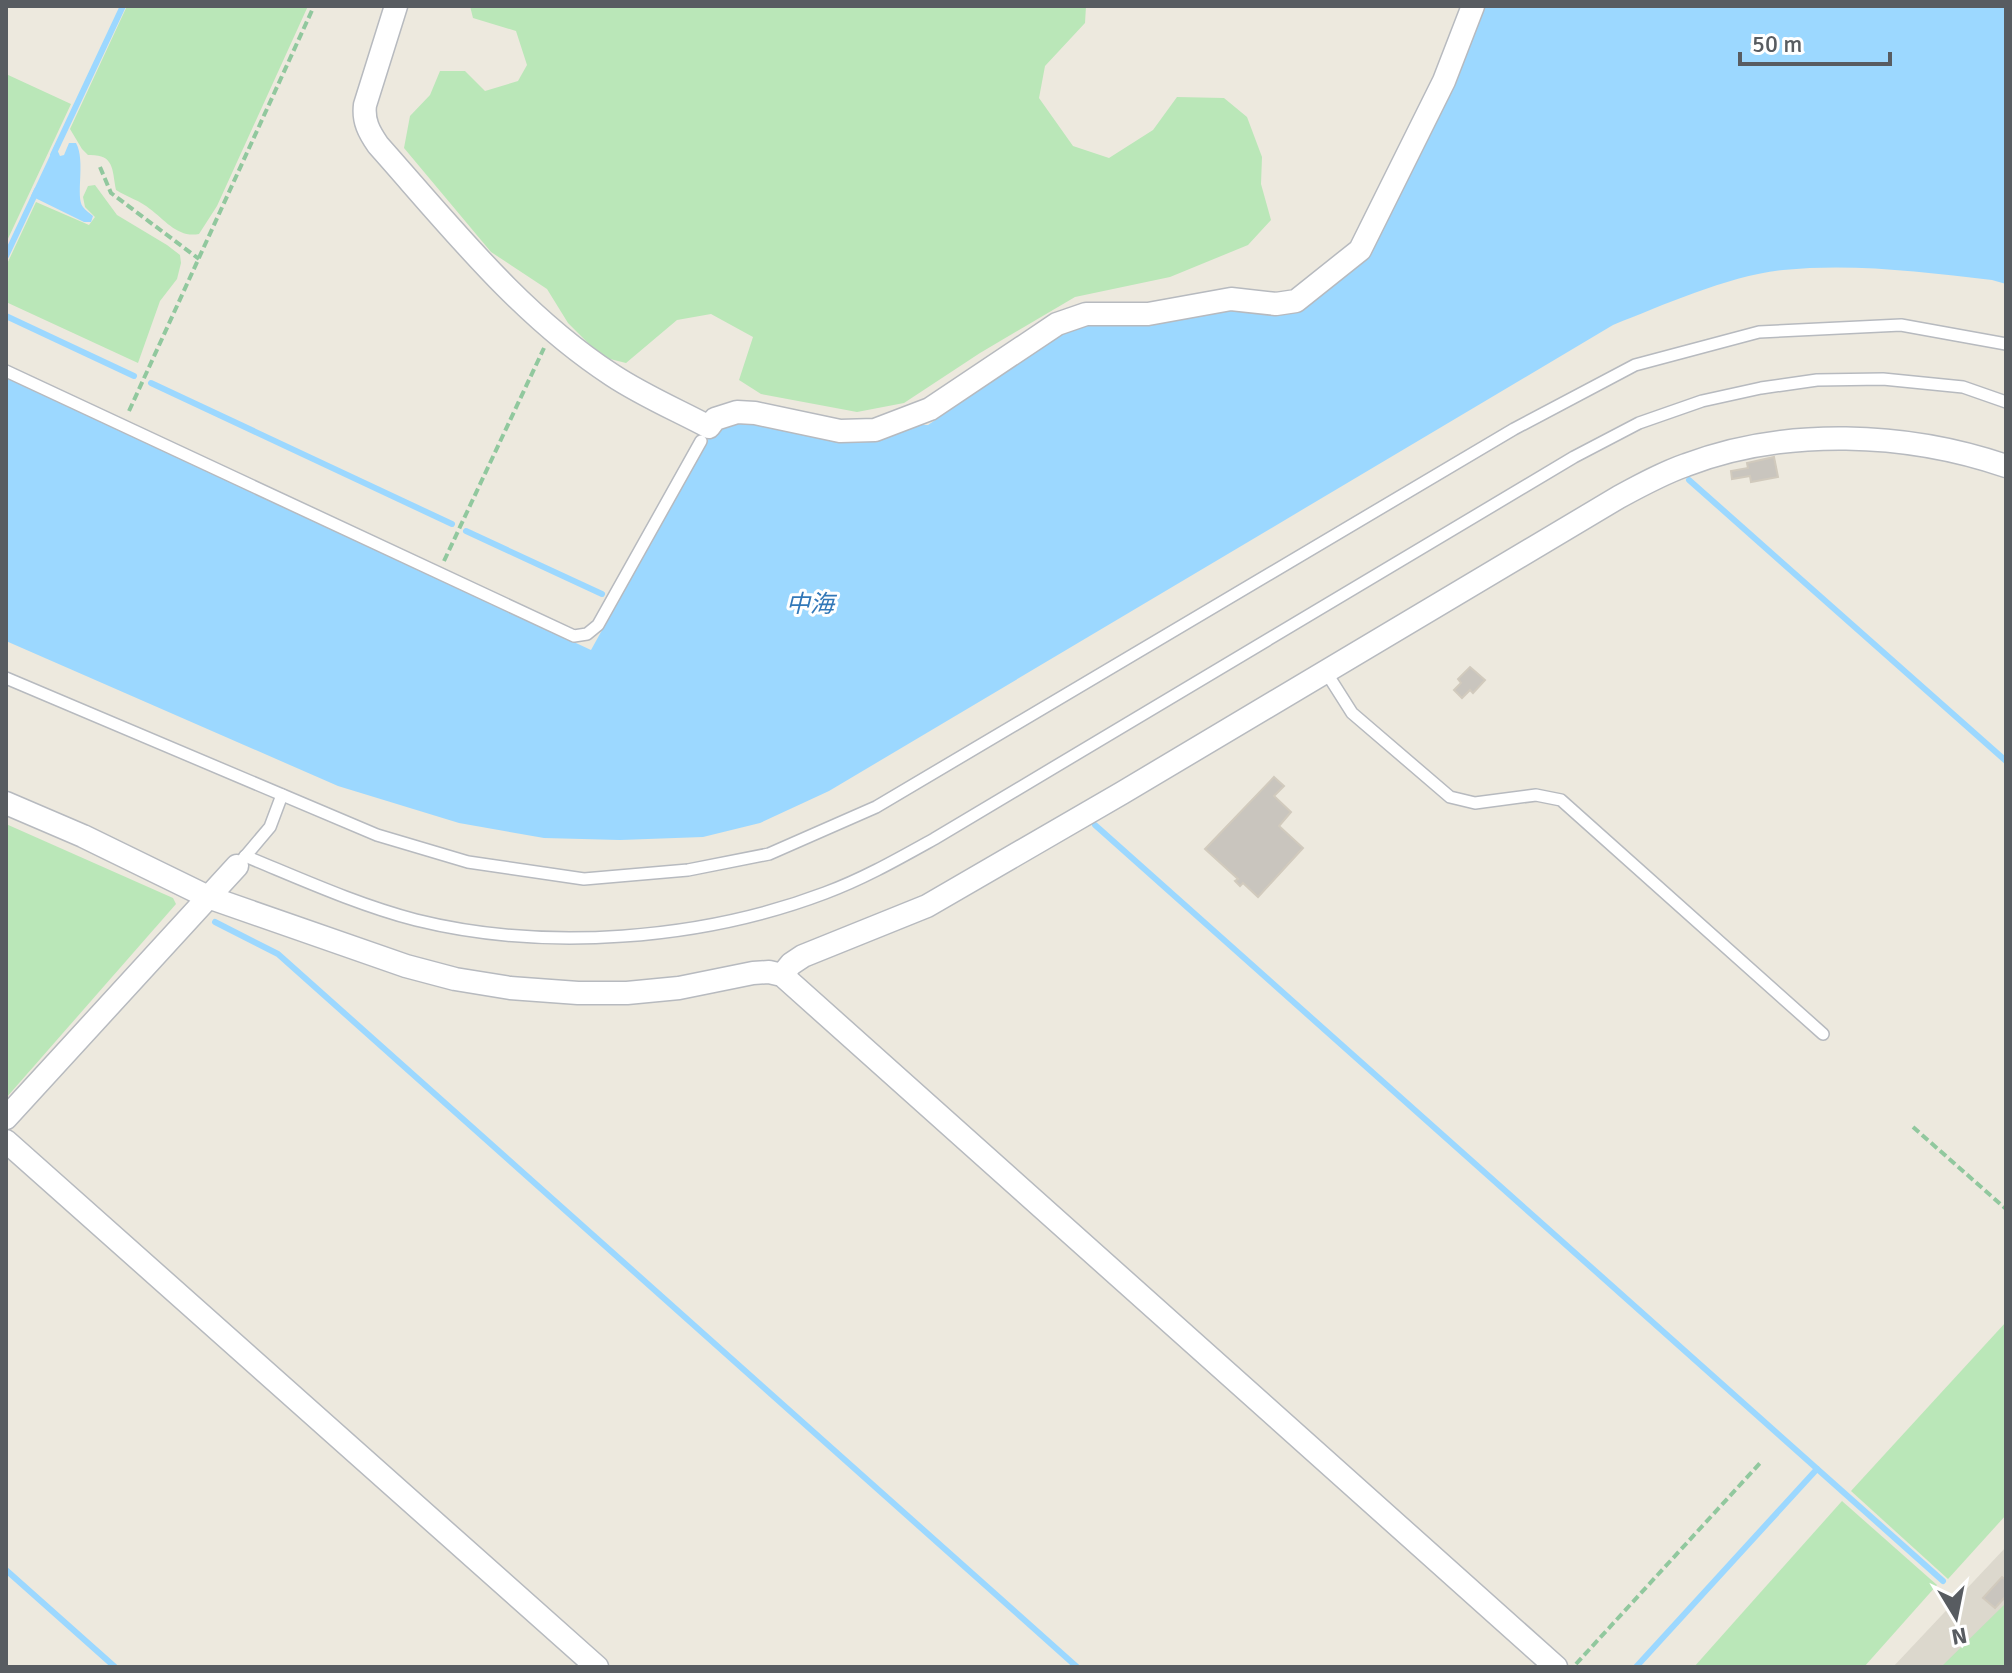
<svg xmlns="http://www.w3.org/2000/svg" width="2012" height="1673" viewBox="0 0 2012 1673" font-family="Signika,'Noto Sans JP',sans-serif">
  <rect width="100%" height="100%" fill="#ede9de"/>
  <polygon fill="#dcd8cd" points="2006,1547 2006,1667 1893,1667"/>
  <g fill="#bae7b8">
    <path d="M127 6H308L217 206 199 234C178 238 166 221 150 209 141 201 127 197 116 190 112 168 114 154 88 155L82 149 70 129Z"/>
    <polygon points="470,6 1086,6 1085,23 1045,66 1039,98 1073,146 1109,158 1153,130 1177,97 1224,98 1247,117 1262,157 1261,184 1271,220 1248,245 1170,277 1075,297 980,353 904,403 857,412 761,394 739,380 753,337 711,314 677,320 626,363 602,357 568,323 547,289 491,252 404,148 410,116 430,95 440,71 465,71 485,91 518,81 527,65 516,31 473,18"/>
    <polygon points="6,74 71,104 6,243"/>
    <polygon points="95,185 117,215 167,245 180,255 181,263 177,279 160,301 138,363 6,302 6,266 36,202 89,225 95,217 85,207 83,197 88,186"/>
    <polygon points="6,824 173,898 176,904 6,1098"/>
    <polygon points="2006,1322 2006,1515 1948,1579 1851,1491"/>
    <polygon points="1842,1501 1937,1585 1864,1667 1694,1667"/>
    <polygon points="2006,1603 2006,1667 1941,1667"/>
  </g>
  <g fill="#9cd8ff">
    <path d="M1482 6H2006V284L1992 280C1923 272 1853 263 1783 270 1728 276 1664 305 1613 325L829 791 760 823 703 837 620 840 544 838 459 823 338 786 6 641V378L591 650 707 441 714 431 729 419 928 425 1074 325 1233 306 1298 311 1340 281 1369 251Z"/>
    <path d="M69 143H76C86 161 75 197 83 207 86 211 90 213 93 216L91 222H84L31 196 55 145 60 156 64 155Z"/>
  </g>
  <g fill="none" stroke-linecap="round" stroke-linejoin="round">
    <g stroke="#9cd8ff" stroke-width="6">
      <polyline points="53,155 123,6"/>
      <polyline points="6,256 37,190"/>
      <polyline points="6,316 134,376"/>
      <polyline points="151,383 452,524"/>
      <polyline points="1689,480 2006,761"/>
      <polyline points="466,531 602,594"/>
      <polyline points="1095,825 1943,1581"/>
      <polyline points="215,922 278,954 1077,1667"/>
      <polyline points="6,1570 115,1667"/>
      <polyline points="1636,1667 1817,1469"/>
    </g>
  </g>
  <g fill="#c9c5be" stroke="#d1cabd" stroke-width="2">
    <polygon points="1774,457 1778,477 1751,482 1750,476 1732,479 1731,471 1748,468 1747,463"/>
    <polygon points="1470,667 1485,680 1473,693 1470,690 1462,698 1454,690 1461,683 1458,679"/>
    <polygon points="1274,777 1284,786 1274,796 1291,812 1279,826 1303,848 1258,897 1243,883 1240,886 1235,881 1238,879 1205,849"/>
    <polygon points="2002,1577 2006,1580 2006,1596 1995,1608 1983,1598"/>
  </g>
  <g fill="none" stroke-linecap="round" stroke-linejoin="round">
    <g stroke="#b7babf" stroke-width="14">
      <g id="lane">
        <polyline points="6,371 574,636 587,634 598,625 701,441"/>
        <polyline points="1326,672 1352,713 1450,797 1475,803 1536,795 1561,800 1823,1034"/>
        <polyline points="6,678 377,835 468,862 584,879 688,870 769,854 876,807 1514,429 1635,365 1759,332 1901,325 2006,344"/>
        <path d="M245 856C301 879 358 905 416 920 545 952 701 940 825 893 863 879 898 859 934 839L1574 457 1639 423 1702 401 1761 388 1817 380 1883 379 1963 387 2006 402"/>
        <polyline points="243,859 270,827 282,795"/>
      </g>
    </g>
    <g stroke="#b7babf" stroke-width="25">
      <g id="street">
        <path d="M396 6 365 105C363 121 369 132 378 145 450 226 520 315 612 375 642 395 677 410 709 427L715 419 737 412 755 413 840 431 875 430 930 409 1057 324 1086 314H1148L1231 299 1276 304 1296 301 1360 250 1444 81 1473 6"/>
        <polyline points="6,803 83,836 208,897 406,966 455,979 510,988 578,993 627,993 679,988 753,973 769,972 782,975 1556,1667"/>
        <path d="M782 975 791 964 803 956 927 906 1122 793 1619 497C1641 485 1663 473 1686 465 1786 427 1906 432 2006 466"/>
        <polyline points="6,1118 237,866"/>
        <polyline points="6,1141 597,1667"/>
      </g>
    </g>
    <g stroke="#91c89e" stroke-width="4" stroke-dasharray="8 4" stroke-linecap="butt">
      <polyline points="100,167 111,193 199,259"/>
      <polyline points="129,411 314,6"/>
      <polyline points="444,561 544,348"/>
      <polyline points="1913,1127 2006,1209"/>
      <polyline points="1576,1664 1761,1462"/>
    </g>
    <use href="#lane" stroke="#fff" stroke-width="11"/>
    <use href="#street" stroke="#fff" stroke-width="22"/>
  </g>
  <g text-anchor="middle" stroke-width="6" stroke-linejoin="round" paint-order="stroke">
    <g font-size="24" font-style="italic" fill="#3278b8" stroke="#fff">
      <text x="810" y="612">中海</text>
    </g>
  </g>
  <rect width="2012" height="1673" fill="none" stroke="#585c61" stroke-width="16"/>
  <g transform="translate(1956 1617) rotate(170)" stroke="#ffffff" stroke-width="6" paint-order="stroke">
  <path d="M0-6L14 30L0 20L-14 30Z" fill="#585c61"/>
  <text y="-12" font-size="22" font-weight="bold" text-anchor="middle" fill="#585c61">N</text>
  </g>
  <path d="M1740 52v12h150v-12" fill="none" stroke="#585c61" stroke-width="4"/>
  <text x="1752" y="52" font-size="24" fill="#585c61" stroke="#ffffff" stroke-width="6" paint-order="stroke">50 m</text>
</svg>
